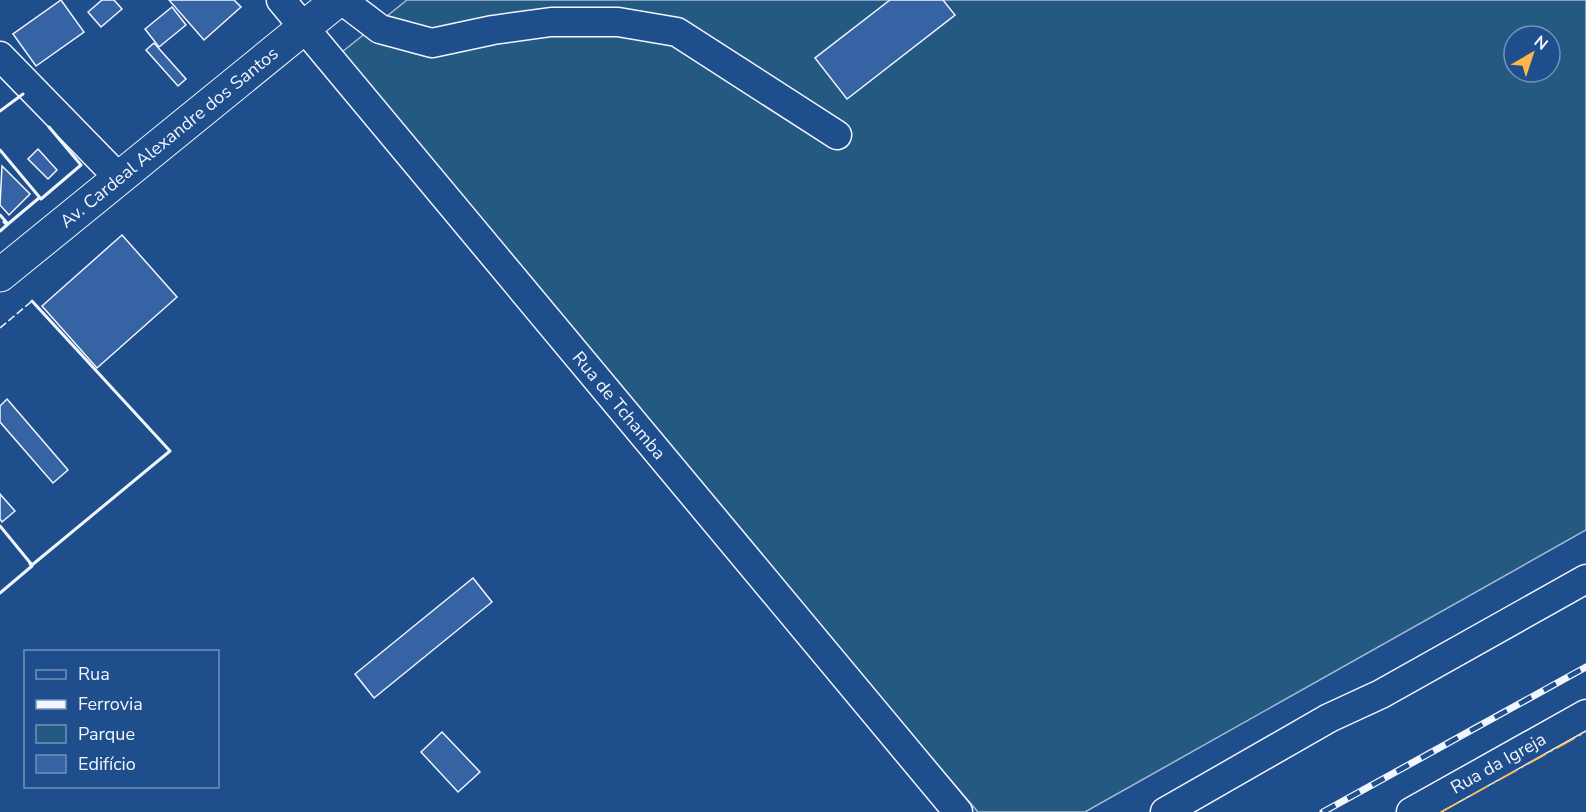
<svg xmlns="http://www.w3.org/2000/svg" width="1586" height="812" viewBox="0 0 1586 812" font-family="'Nunito Sans',sans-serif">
  <rect width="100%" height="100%" fill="#1f4e8c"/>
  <path fill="#245a82" stroke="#a8bbd7" stroke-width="1.5" fill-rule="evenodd" d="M407 0H1586V530L1085 812H978L332 60ZM1514 36H1550V72H1514Z"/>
  <g fill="#3563a3" stroke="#f2f6ff" stroke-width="1.5">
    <polygon points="61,0 84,32 36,66 13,34"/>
    <polygon points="102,0 114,0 122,9 101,27 88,12"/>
    <polygon points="169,0 234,0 241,7 204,40"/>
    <polygon points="890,0 943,0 955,15 847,99 815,58"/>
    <polygon points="172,7 186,25 159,47 145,29"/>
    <polygon points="154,43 186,79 178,86 146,50"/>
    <polygon points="38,149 57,170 48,179 28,159"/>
    <polygon points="2,166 30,194 9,215 0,205"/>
    <polygon points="122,235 177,297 97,368 42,306"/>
    <polygon points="7,399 68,470 53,483 0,422 0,406"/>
    <polygon points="0,494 15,511 2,522 0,519"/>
    <polygon points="473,578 492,602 374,698 355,674"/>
    <polygon points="442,732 480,772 458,792 421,752"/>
  </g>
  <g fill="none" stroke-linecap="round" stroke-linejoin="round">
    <g stroke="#f2f6ff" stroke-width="31">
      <g id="minor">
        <path id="s1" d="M281 0 958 812"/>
        <polyline points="342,0 380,29 432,43 493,30 551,22 618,22 677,32 837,135"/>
        <polyline points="0,56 118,177"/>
        <polyline points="1165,812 1329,718 1381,694 1586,579"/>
        <path id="s2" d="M1411 812 1586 714"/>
      </g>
    </g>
    <g stroke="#f2f6ff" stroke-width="35">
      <g id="major">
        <path id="s3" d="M0 275 338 0"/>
      </g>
    </g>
    <use href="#minor" stroke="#1f4e8c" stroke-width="28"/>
    <use href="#major" stroke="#1f4e8c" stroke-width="33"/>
    <g stroke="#f2f6ff" stroke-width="7">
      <polyline id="rail" points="1323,812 1586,667"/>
    </g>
    <use href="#rail" stroke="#1f4e8c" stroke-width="4.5" stroke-dasharray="14" stroke-linecap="butt"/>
    <polyline stroke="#f2f6ff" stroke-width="1.5" stroke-dasharray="8 3" stroke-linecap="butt" points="0,328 32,301"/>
    <g stroke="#f2f6ff" stroke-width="3">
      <polyline points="0,111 23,94"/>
      <polyline points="0,150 41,199 81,165 49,127"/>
      <polyline points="0,215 8,224 39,198"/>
      <polyline points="0,231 7,225 4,222"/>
      <polyline points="0,526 32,565 170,451 32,301"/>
      <polyline points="0,593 32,566 30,564"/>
    </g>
    <polyline stroke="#ffb74d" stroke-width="1.5" stroke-dasharray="21 4.5 3 4.5" stroke-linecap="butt" points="1441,812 1586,732"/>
  </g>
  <g text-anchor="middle" stroke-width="4.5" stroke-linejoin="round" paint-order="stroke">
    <g font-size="18" fill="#f2f6ff" stroke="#1f4e8c">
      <text dy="6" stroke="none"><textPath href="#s3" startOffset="218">Av. Cardeal Alexandre dos Santos</textPath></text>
      <text dy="6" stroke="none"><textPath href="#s1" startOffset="528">Rua de Tchamba</textPath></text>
      <text dy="6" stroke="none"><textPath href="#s2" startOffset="100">Rua da Igreja</textPath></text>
    </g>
  </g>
  <rect x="24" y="650" width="195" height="138" fill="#1f4e8c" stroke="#7391ba" stroke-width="1.5"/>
  <rect x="36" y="670" width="30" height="9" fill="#1f4e8c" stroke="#7391ba" stroke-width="1.5"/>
  <text x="78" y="680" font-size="18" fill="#f2f6ff">Rua</text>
  <rect x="36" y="700" width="30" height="9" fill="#f2f6ff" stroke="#7391ba" stroke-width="1.5"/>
  <text x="78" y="710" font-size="18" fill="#f2f6ff">Ferrovia</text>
  <rect x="36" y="725" width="30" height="18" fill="#245a82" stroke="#7391ba" stroke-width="1.5"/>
  <text x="78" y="740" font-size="18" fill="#f2f6ff">Parque</text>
  <rect x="36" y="755" width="30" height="18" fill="#3563a3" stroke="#7391ba" stroke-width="1.5"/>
  <text x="78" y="770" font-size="18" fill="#f2f6ff">Edifício</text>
  <g transform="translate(1532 54) rotate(39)"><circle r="28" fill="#1f4e8c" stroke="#7391ba" stroke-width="1.5"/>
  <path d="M0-4.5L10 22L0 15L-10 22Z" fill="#ffb74d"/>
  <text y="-9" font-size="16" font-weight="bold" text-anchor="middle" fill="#f2f6ff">N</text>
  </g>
</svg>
